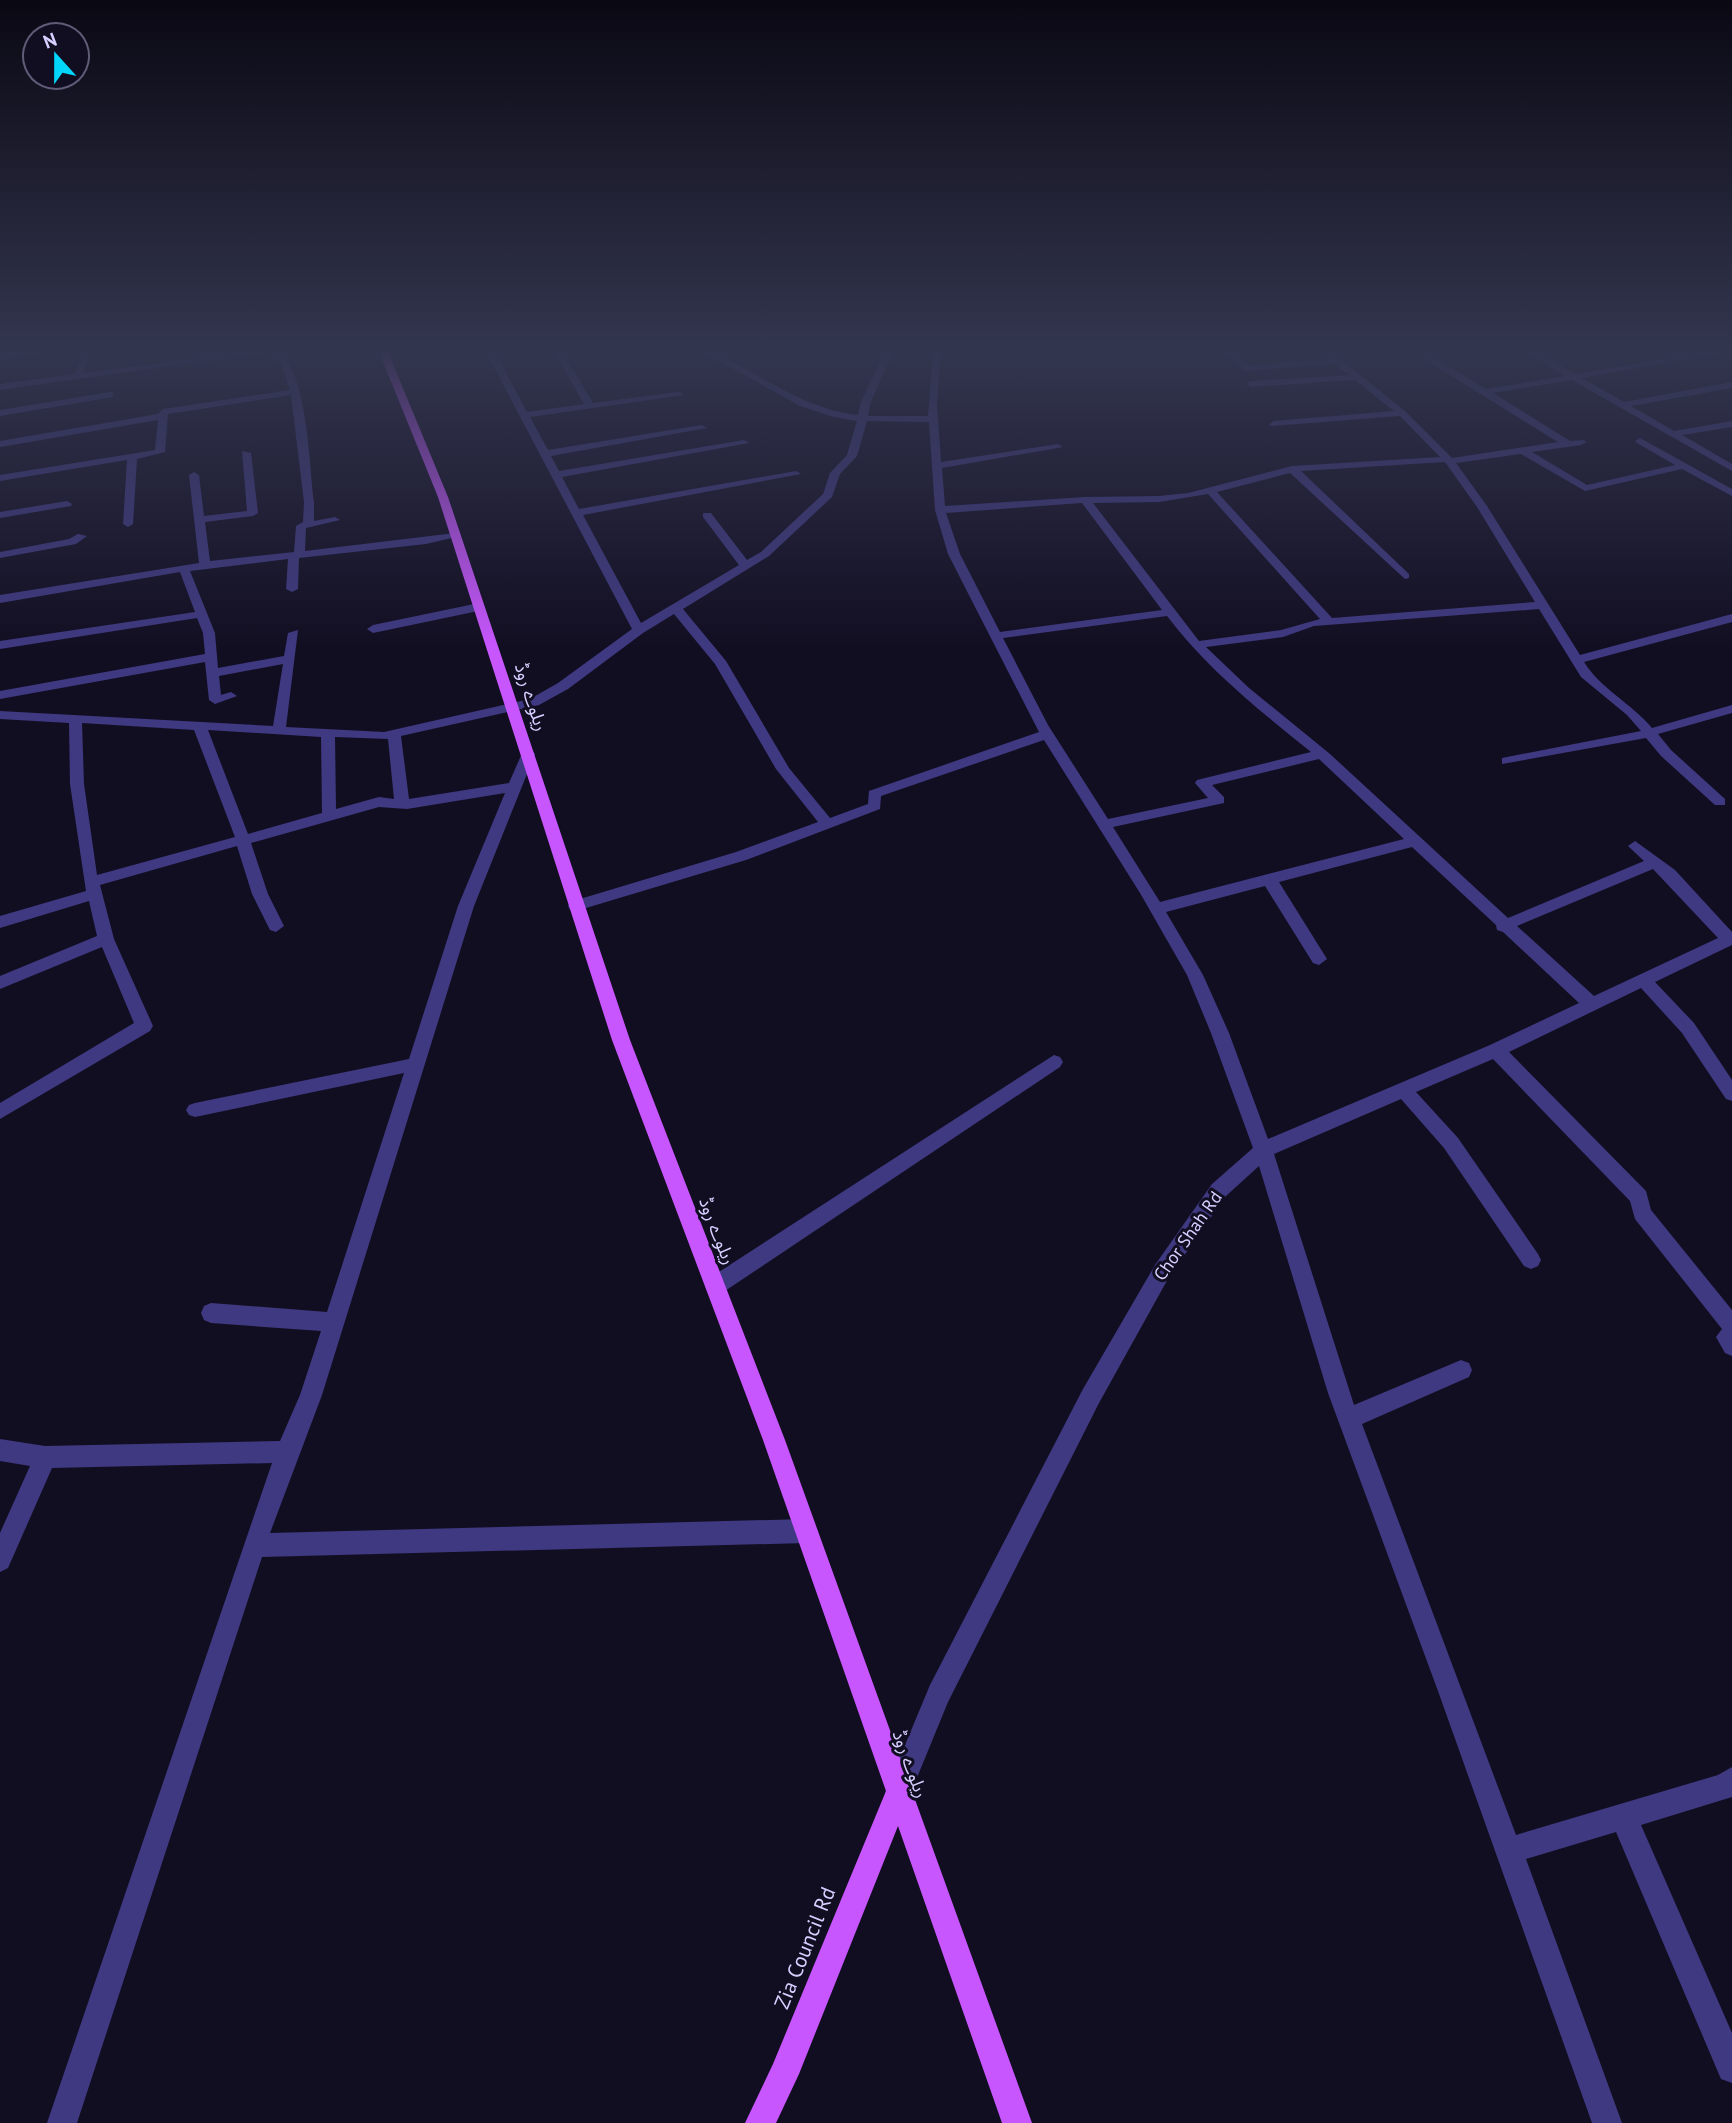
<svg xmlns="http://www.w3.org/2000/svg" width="1732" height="2123" viewBox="0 0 1732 2123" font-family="'PT Sans','Noto Sans Arabic',sans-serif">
  <rect width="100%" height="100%" fill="#120e22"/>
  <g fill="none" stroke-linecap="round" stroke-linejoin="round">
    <g fill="#3f3981" fill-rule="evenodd">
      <polygon points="14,352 39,352 0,360 0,354"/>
      <polygon points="83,352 91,352 84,373 241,352 268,352 0,390 0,384 75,374"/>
      <path d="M270 352H280C308 378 309 463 314 502V521L335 517 340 520 306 528 305 551 455 533 460 536 426 544 299 558 298 589 292 592 286 589 288 559 190 571 215 633 218 668 284 656 288 633 298 630 286 727 384 732 530 699 558 683 632 629 486 352H495L527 412 584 404 554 352H563L593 403 679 392 684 395 530 417 548 450 702 425 707 428 551 456 559 471 744 440 749 443 562 477 579 509 796 471 801 474 583 515 641 623 739 565 703 517V513H711L747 560 761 552 823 494 830 473 847 455 857 421 834 417 800 406 703 352H715L726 358C769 381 809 410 858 415L860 404 884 352H893L870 404 868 416H928L933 352H941L937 405 941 462 1058 444 1063 447 942 468 945 506 1085 497 1159 496 1188 493 1292 466 1440 457 1400 416 1271 426 1269 424 1274 421 1394 411 1355 380 1251 387 1246 384 1251 381 1349 375 1335 364 1246 371 1222 352H1232L1248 365 1329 359 1322 352H1332L1405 411 1452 458 1558 442 1424 359V355H1430L1486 389 1565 376 1526 352H1537L1575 374 1701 352H1723L1582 378 1624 402 1732 382V388L1631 406 1674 431 1732 421V427L1682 435 1732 464V471L1572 380 1493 393 1570 441 1584 440 1586 442 1581 445 1532 452 1587 485 1675 465 1637 443 1635 441 1640 438 1732 489V496L1682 469 1585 491 1521 454 1456 463 1487 506 1580 655 1732 614V622L1584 662C1600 688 1632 704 1652 728L1732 705V713L1658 734 1671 750 1725 799V805H1715L1661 756 1646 738 1502 764V758L1507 757 1641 731 1627 715 1581 677 1539 609 1314 626 1283 637 1206 647 1249 688 1330 754 1508 918 1644 861 1628 846 1635 841 1675 870 1732 932V945L1655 982 1694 1023 1732 1080V1101L1726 1099 1682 1033 1641 988 1509 1052 1646 1191 1651 1210 1732 1310V1356L1725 1353 1716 1337 1722 1329 1635 1219 1630 1201 1493 1059 1416 1092 1458 1138 1538 1254 1541 1260 1538 1266 1531 1269 1524 1266 1444 1148 1401 1099 1274 1154 1354 1405 1461 1360 1469 1363 1472 1370 1469 1377 1362 1424 1516 1835 1718 1775 1732 1767V1797L1641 1825 1732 2033V2083L1721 2079 1616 1832 1526 1859 1622 2123H1592L1438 1691 1328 1393 1259 1166 1226 1196 1169 1277 1099 1403 948 1702 907 1802 898 1806 889 1802 885 1793 930 1685 1083 1389 1155 1265 1212 1184 1253 1148 1211 1033 1187 975 1140 893 1044 740 881 796 880 809 746 860 576 911 570 910 568 906 570 902 736 852 818 822 776 769 715 664 674 614 643 633 568 689 539 705 401 736 409 799 509 783 523 751H533L535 754 474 906 322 1395 270 1533 806 1519 814 1523 818 1531 814 1539 806 1543 262 1557 77 2123H47L272 1463 52 1468 8 1568 0 1572V1533L30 1466 0 1461V1439L45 1446 280 1441 300 1395 321 1331 211 1323 204 1320 201 1313 204 1306 211 1303 327 1312 404 1073 195 1117 189 1115 186 1110 189 1105 195 1103 409 1059 458 906 505 793 407 809 379 807 251 843 268 894 284 926 276 932 270 930 252 894 237 846 100 885 114 939 153 1026 150 1031 0 1119V1103L134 1023 102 947 0 989V976L97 936 89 901 0 928V916L86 891 70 784 69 723 0 719V711L273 726 283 664 219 676 221 695 231 692 237 696 215 704 209 700 205 662 0 699V691L205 654 203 633 197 618 0 649V641L195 612 180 572 0 603V595L199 563 189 475 194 472 199 475 204 516 247 511 242 451 251 453 258 513 253 516 205 522 210 561 294 552 296 526 303 522 304 502 291 395 168 414 165 452 137 459 133 524 128 527 123 524 127 460 0 481V475L155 450 158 420 0 447V441L158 414 163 409 290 390 281 363ZM867 421 929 422 935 510 948 554 1039 732 869 791 868 804 830 818 789 768 726 661 683 609 769 556 832 497 840 474 857 456ZM1445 462 1477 507 1535 602 1332 618 1217 492 1290 473 1405 579 1409 578V574L1301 471ZM1208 494 1320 619 1281 630 1199 641 1093 503 1159 502ZM1082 503 1162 610 1000 632 960 554 946 513ZM1167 616C1207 669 1259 710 1311 752L1197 780 1195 783 1208 798 1108 819 1048 725 1003 638ZM82 723 194 730 235 837 97 875 84 784ZM208 730 321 737 322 813 248 834ZM335 737 388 739 394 799 379 797 336 809ZM1319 759 1404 839 1160 902 1113 827 1224 803V797L1212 785ZM1412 847 1496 925 1497 930 1503 932 1579 1003 1490 1045 1268 1139 1229 1033 1203 975 1166 912 1265 886 1313 963 1319 965 1327 959 1279 882ZM1653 869 1718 938 1594 996 1517 926Z"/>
      <polygon points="110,392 113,393 113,397 0,416 0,410"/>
      <polygon points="67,501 72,504 71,506 0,518 0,512"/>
      <polygon points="78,534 87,536 76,544 0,558 0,552 69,539"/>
      <polygon points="479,603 485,607 483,610 373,633 367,629 373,625"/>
      <polygon points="1054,1055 1060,1057 1063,1062 1060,1067 722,1293 715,1295 708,1293 705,1286 708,1279"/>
    </g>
    <polygon fill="#c856ff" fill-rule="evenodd" points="379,352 388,352 448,497 630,1040 785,1440 1032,2123 1002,2123 898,1826 799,2074 776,2123 745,2123 773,2064 886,1791 763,1440 612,1040 438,497"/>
  </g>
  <linearGradient id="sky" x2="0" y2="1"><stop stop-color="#0a0813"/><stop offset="0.54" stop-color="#33364f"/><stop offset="1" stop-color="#33364f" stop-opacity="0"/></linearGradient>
  <rect width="1732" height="650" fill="url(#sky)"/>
  <g text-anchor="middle" stroke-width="6" stroke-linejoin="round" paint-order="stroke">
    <g font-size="18" fill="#d7cfff" stroke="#120e22">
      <text transform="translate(531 697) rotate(72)" y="6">ریلوے روڈ</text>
      <text transform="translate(717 1231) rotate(69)" y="6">ریلوے روڈ</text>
      <text transform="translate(1188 1236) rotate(-55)" y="6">Chor Shah Rd</text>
      <text transform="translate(910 1764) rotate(70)" y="6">ریلوے روڈ</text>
    </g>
    <g font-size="21" fill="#d7cfff" stroke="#120e22">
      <text transform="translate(805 1948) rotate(-68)" y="7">Zia Council Rd</text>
    </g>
  </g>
  <g transform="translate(56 56) rotate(339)"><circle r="33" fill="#120e22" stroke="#615b7a" stroke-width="2"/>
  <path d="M0-5L12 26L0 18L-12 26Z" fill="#01d5f9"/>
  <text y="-10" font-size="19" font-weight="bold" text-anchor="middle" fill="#d7cfff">N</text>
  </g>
</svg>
